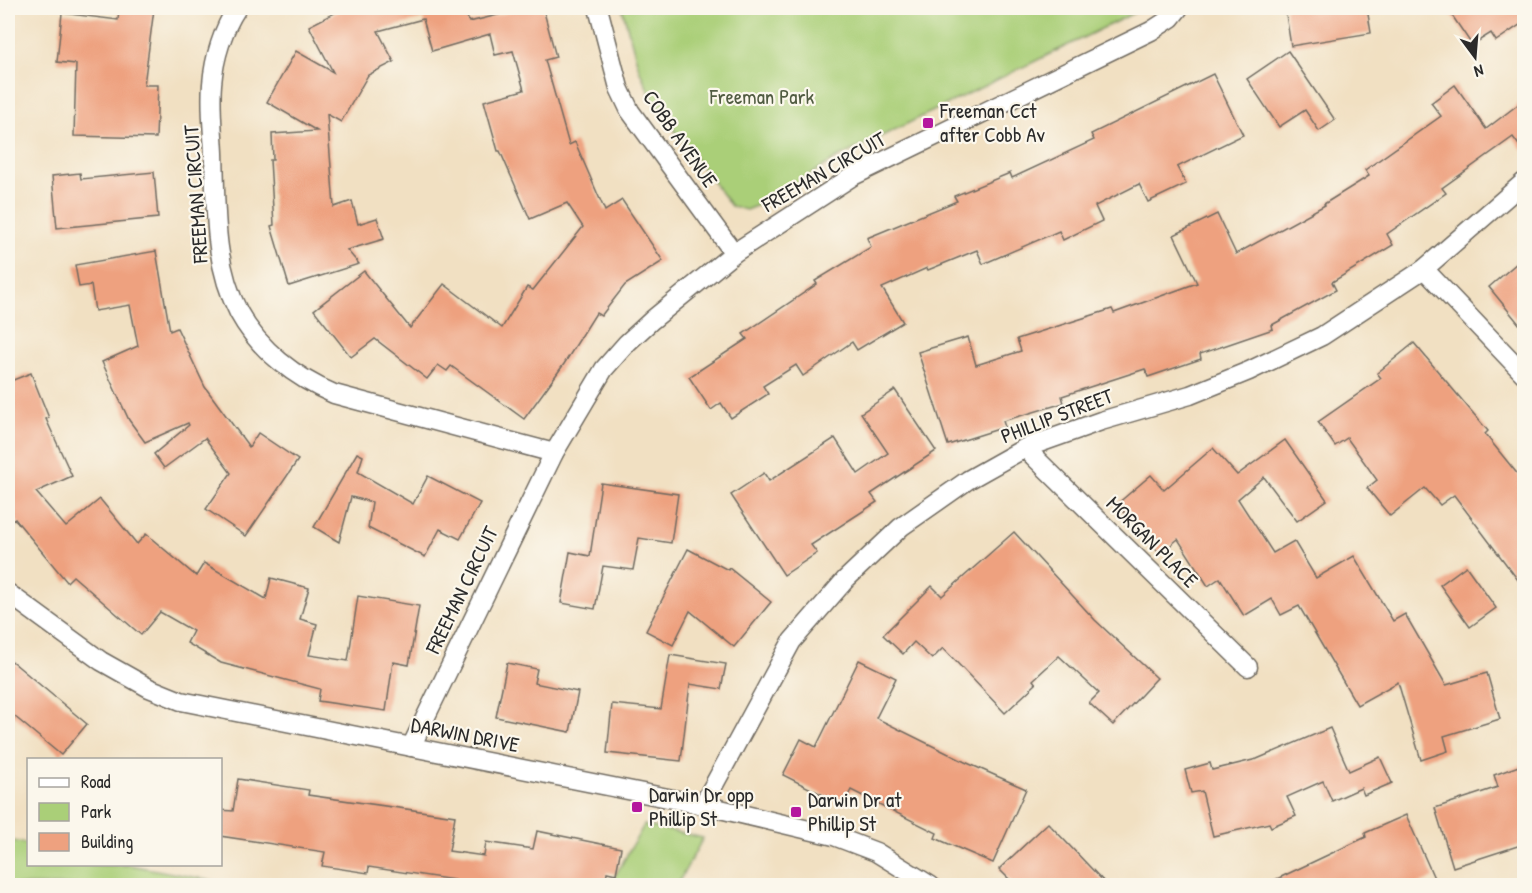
<svg xmlns="http://www.w3.org/2000/svg" width="1532" height="893" viewBox="0 0 1532 893" font-family="'Patrick Hand',sans-serif">
  <rect width="100%" height="100%" fill="#fbf7ec"/>
  <filter id="ink" filterUnits="userSpaceOnUse"><feTurbulence type="fractalNoise" baseFrequency=".0167" numOctaves="2"/><feDisplacementMap in="SourceGraphic" scale="12" xChannelSelector="R" yChannelSelector="G"/><feConvolveMatrix kernelMatrix="1 2 1 2 8 2 1 2 1" color-interpolation-filters="sRGB"/></filter>
  <filter id="wash" filterUnits="userSpaceOnUse"><feTurbulence type="fractalNoise" baseFrequency=".008" numOctaves="4" result="noise"/><feDisplacementMap in="SourceGraphic" scale="24" xChannelSelector="R" yChannelSelector="G"/><feGaussianBlur stdDeviation="1.35" result="paint"/><feColorMatrix in="noise" values="0 0 0 0 0 0 0 0 0 0 0 0 0 0 0 0 0 1.4 0 .05"/><feComposite in="paint" operator="in"/></filter>
  <g filter="url(#wash)">
    <rect width="100%" height="100%" fill="#f1e0c2"/>
    <g fill="#aacf78" stroke="#6a7d52" stroke-width="1.5">
      <polygon points="622,8 1144,8 837,158 766,202 746,210 731,206 654,103 639,69"/>
      <polygon points="644,825 703,838 677,885 610,885"/>
      <polygon points="8,840 28,844 28,864 130,865 235,885 8,885"/>
    </g>
    <g id="blocks">
      <g fill="#eea17f">
        <polygon points="119,8 154,9 144,85 158,85 156,138 74,136 76,64 57,62 62,13 118,20"/>
        <polygon points="344,8 464,8 469,22 526,8 543,8 556,57 545,60 569,145 575,142 605,211 622,200 663,261 625,285 601,316 596,313 564,364 524,419 451,366 447,371 438,365 427,379 375,339 351,357 314,310 364,271 410,328 444,284 502,328 527,287 533,290 583,227 567,203 530,219 500,151 498,151 484,101 524,90 513,51 495,55 490,34 432,51 423,19 378,31 394,62 368,75 341,122 327,114 334,207 352,201 358,224 377,218 384,239 347,250 359,264 289,286 271,226 274,225 270,160 273,160 272,134 317,131 267,102 296,51 333,72 309,26"/>
        <polygon points="1285,8 1367,8 1371,33 1291,46"/>
        <polygon points="1447,8 1524,8 1524,22 1496,41 1491,33 1472,45"/>
        <polygon points="1288,51 1335,120 1319,131 1305,110 1279,127 1247,79"/>
        <polygon points="1213,74 1243,135 1177,167 1186,184 1148,202 1139,184 1095,206 1102,221 1063,240 1059,231 983,264 977,250 928,270 927,268 882,288 903,322 857,350 852,342 803,376 796,365 763,386 768,394 731,418 721,403 711,410 689,377 747,339 743,334 817,284 815,281 871,247 867,238 957,201 954,196 1010,173 1012,178 1094,140 1091,134"/>
        <polygon points="1455,85 1486,129 1524,100 1524,152 1513,137 1442,188 1446,193 1387,234 1393,245 1332,282 1336,290 1272,325 1273,329 1200,354 1201,359 1148,377 1145,369 1062,396 1064,403 1003,421 1005,427 948,445 918,352 968,337 976,365 1021,351 1017,339 1112,309 1114,313 1197,283 1174,235 1217,214 1236,254 1325,205 1324,204 1369,176 1365,170 1441,116 1431,103"/>
        <polygon points="154,172 158,218 57,228 52,176 80,173 81,179"/>
        <polygon points="156,251 170,331 177,328 205,387 249,447 258,433 298,460 246,536 206,509 231,473 205,438 164,468 154,454 189,425 188,423 145,442 129,420 102,362 138,346 130,305 95,311 91,285 79,287 75,265"/>
        <polygon points="1524,257 1524,330 1489,287"/>
        <polygon points="1414,343 1488,431 1485,434 1524,482 1524,588 1454,495 1440,505 1425,488 1390,516 1367,488 1377,480 1347,438 1335,446 1318,422 1381,378 1377,373"/>
        <polygon points="31,373 49,418 46,419 72,476 36,492 66,527 100,499 137,544 146,534 196,576 204,563 266,599 271,578 309,588 300,619 317,624 309,655 348,661 358,596 419,606 409,665 393,662 386,711 318,701 320,689 221,663 187,643 193,631 160,612 141,635 73,576 67,582 15,519 8,523 8,382"/>
        <polygon points="895,390 936,451 871,494 877,502 811,545 817,553 784,575 731,495 764,473 769,481 835,438 858,474 888,453 861,413"/>
        <polygon points="1285,440 1327,500 1297,521 1264,477 1238,499 1273,553 1294,541 1316,578 1354,556 1393,621 1405,614 1446,685 1487,673 1500,719 1444,736 1448,751 1421,760 1398,682 1357,705 1299,606 1281,615 1272,599 1244,616 1220,578 1208,586 1178,539 1160,554 1117,504 1151,475 1164,490 1213,448 1237,475"/>
        <polygon points="357,453 363,456 358,472 413,504 428,476 480,503 460,539 440,529 425,557 368,528 372,502 351,497 339,542 314,527"/>
        <polygon points="601,483 678,494 671,543 639,538 633,570 603,566 595,609 561,603 570,552 590,556"/>
        <polygon points="1014,532 1095,620 1157,678 1113,725 1089,703 1099,693 1059,656 1033,680 1036,684 1005,713 943,648 932,659 914,642 903,654 883,635 932,586 942,596"/>
        <polygon points="688,549 728,570 729,568 771,602 734,647 690,611 673,645 646,631"/>
        <polygon points="1466,566 1496,608 1470,627 1440,585"/>
        <polygon points="670,655 726,664 721,689 690,684 681,761 607,753 612,704 661,709"/>
        <polygon points="8,658 87,724 61,755 8,711"/>
        <polygon points="859,660 896,678 876,718 965,762 1026,789 993,863 935,838 937,833 851,790 843,805 783,775 801,739 816,747"/>
        <polygon points="507,663 537,669 534,683 578,692 570,732 496,717"/>
        <polygon points="1330,728 1349,771 1380,757 1392,783 1364,795 1361,788 1332,801 1323,781 1287,797 1296,816 1271,827 1269,823 1213,836 1202,791 1191,793 1185,770 1210,763 1212,770 1257,759"/>
        <polygon points="1524,764 1524,844 1453,867 1435,808 1498,787 1494,775"/>
        <polygon points="238,779 309,790 308,795 455,816 449,851 484,856 486,842 533,849 537,831 621,848 616,874 607,872 605,885 466,885 454,884 455,880 369,867 368,873 322,866 325,852 220,836 220,810 233,811"/>
        <polygon points="1406,815 1434,878 1417,885 1264,885 1366,837 1365,833"/>
        <polygon points="1048,823 1107,885 1015,885 999,869"/>
      </g>
    </g>
  </g>
  <g filter="url(#ink)">
    <use href="#blocks" fill-opacity="0" stroke="#706a60" stroke-width="1.5"/>
    <g fill="none" stroke-linecap="round" stroke-linejoin="round">
      <g stroke="#706a60" stroke-width="21">
        <g id="minor">
          <path d="M237 8C223 29 214 58 212 84 210 107 213 130 214 153 216 207 213 264 239 313 259 350 296 378 334 394L554 453"/>
          <polyline points="598,8 619,88 630,111 734,253"/>
          <polyline points="1424,269 1524,374"/>
          <polyline points="1025,448 1248,667"/>
          <polyline points="8,593 101,661 149,688 181,701 703,805 834,836 876,852 931,886"/>
          <polyline points="411,747 554,453 604,369 627,343 652,320 734,253 853,176 1151,31 1171,18 1179,8"/>
          <polyline points="703,805 792,641 846,579 901,527 968,480 1025,448 1101,421 1190,395 1249,371 1322,336 1424,269 1524,182"/>
        </g>
      </g>
      <use href="#minor" stroke="#fff" stroke-width="18"/>
    </g>
  </g>
  <g fill="#b5179e" stroke="#fbf7ec" stroke-width="2">
    <rect x="922" y="117" width="12" height="12" rx="3"/>
    <rect x="631" y="801" width="12" height="12" rx="3"/>
    <rect x="790" y="806" width="12" height="12" rx="3"/>
  </g>
  <g text-anchor="middle" stroke-width="4.5" stroke-linejoin="round" paint-order="stroke">
    <g font-size="21" fill="#515c42" stroke="#fbf7ec">
      <text x="762" y="104">Freeman Park</text>
    </g>
    <g font-size="21" fill="#2b2b2b" stroke="#fbf7ec" text-anchor="start">
      <text x="940" y="118">Freeman Cct<tspan x="940" dy="24">after Cobb Av</tspan></text>
      <text x="649" y="802">Darwin Dr opp<tspan x="649" dy="24">Phillip St</tspan></text>
      <text x="808" y="807">Darwin Dr at<tspan x="808" dy="24">Phillip St</tspan></text>
    </g>
    <g font-size="21" fill="#2b2b2b" stroke="#fbf7ec">
      <text transform="translate(680 139) rotate(55)" y="7">COBB AVENUE</text>
      <text transform="translate(824 172) rotate(-30)" y="7">FREEMAN CIRCUIT</text>
      <text transform="translate(196 194) rotate(-94)" y="7">FREEMAN CIRCUIT</text>
      <text transform="translate(1057 416) rotate(-21)" y="7">PHILLIP STREET</text>
      <text transform="translate(1152 542) rotate(45)" y="7">MORGAN PLACE</text>
      <text transform="translate(462 590) rotate(-64)" y="7">FREEMAN CIRCUIT</text>
      <text transform="translate(465 735) rotate(11)" y="7">DARWIN DRIVE</text>
    </g>
  </g>
  <rect width="1532" height="893" fill="none" stroke="#fbf7ec" stroke-width="30"/>
  <rect x="27" y="758" width="195" height="108" fill="#fbf7ec" stroke="#a8a59f" stroke-width="1.5"/>
  <rect x="39" y="778" width="30" height="9" fill="#ffffff" stroke="#a8a59f" stroke-width="1.5"/>
  <text x="81" y="788" font-size="18" fill="#2b2b2b">Road</text>
  <rect x="39" y="803" width="30" height="18" fill="#aacf78" stroke="#a8a59f" stroke-width="1.5"/>
  <text x="81" y="818" font-size="18" fill="#2b2b2b">Park</text>
  <rect x="39" y="833" width="30" height="18" fill="#eea17f" stroke="#a8a59f" stroke-width="1.5"/>
  <text x="81" y="848" font-size="18" fill="#2b2b2b">Building</text>
  <g transform="translate(1475 57) rotate(164)" stroke="#fbf7ec" stroke-width="4.5" paint-order="stroke">
  <path d="M0-4.5L10 22L0 15L-10 22Z" fill="#2b2b2b"/>
  <text y="-9" font-size="16" font-weight="bold" text-anchor="middle" fill="#2b2b2b">N</text>
  </g>
</svg>
